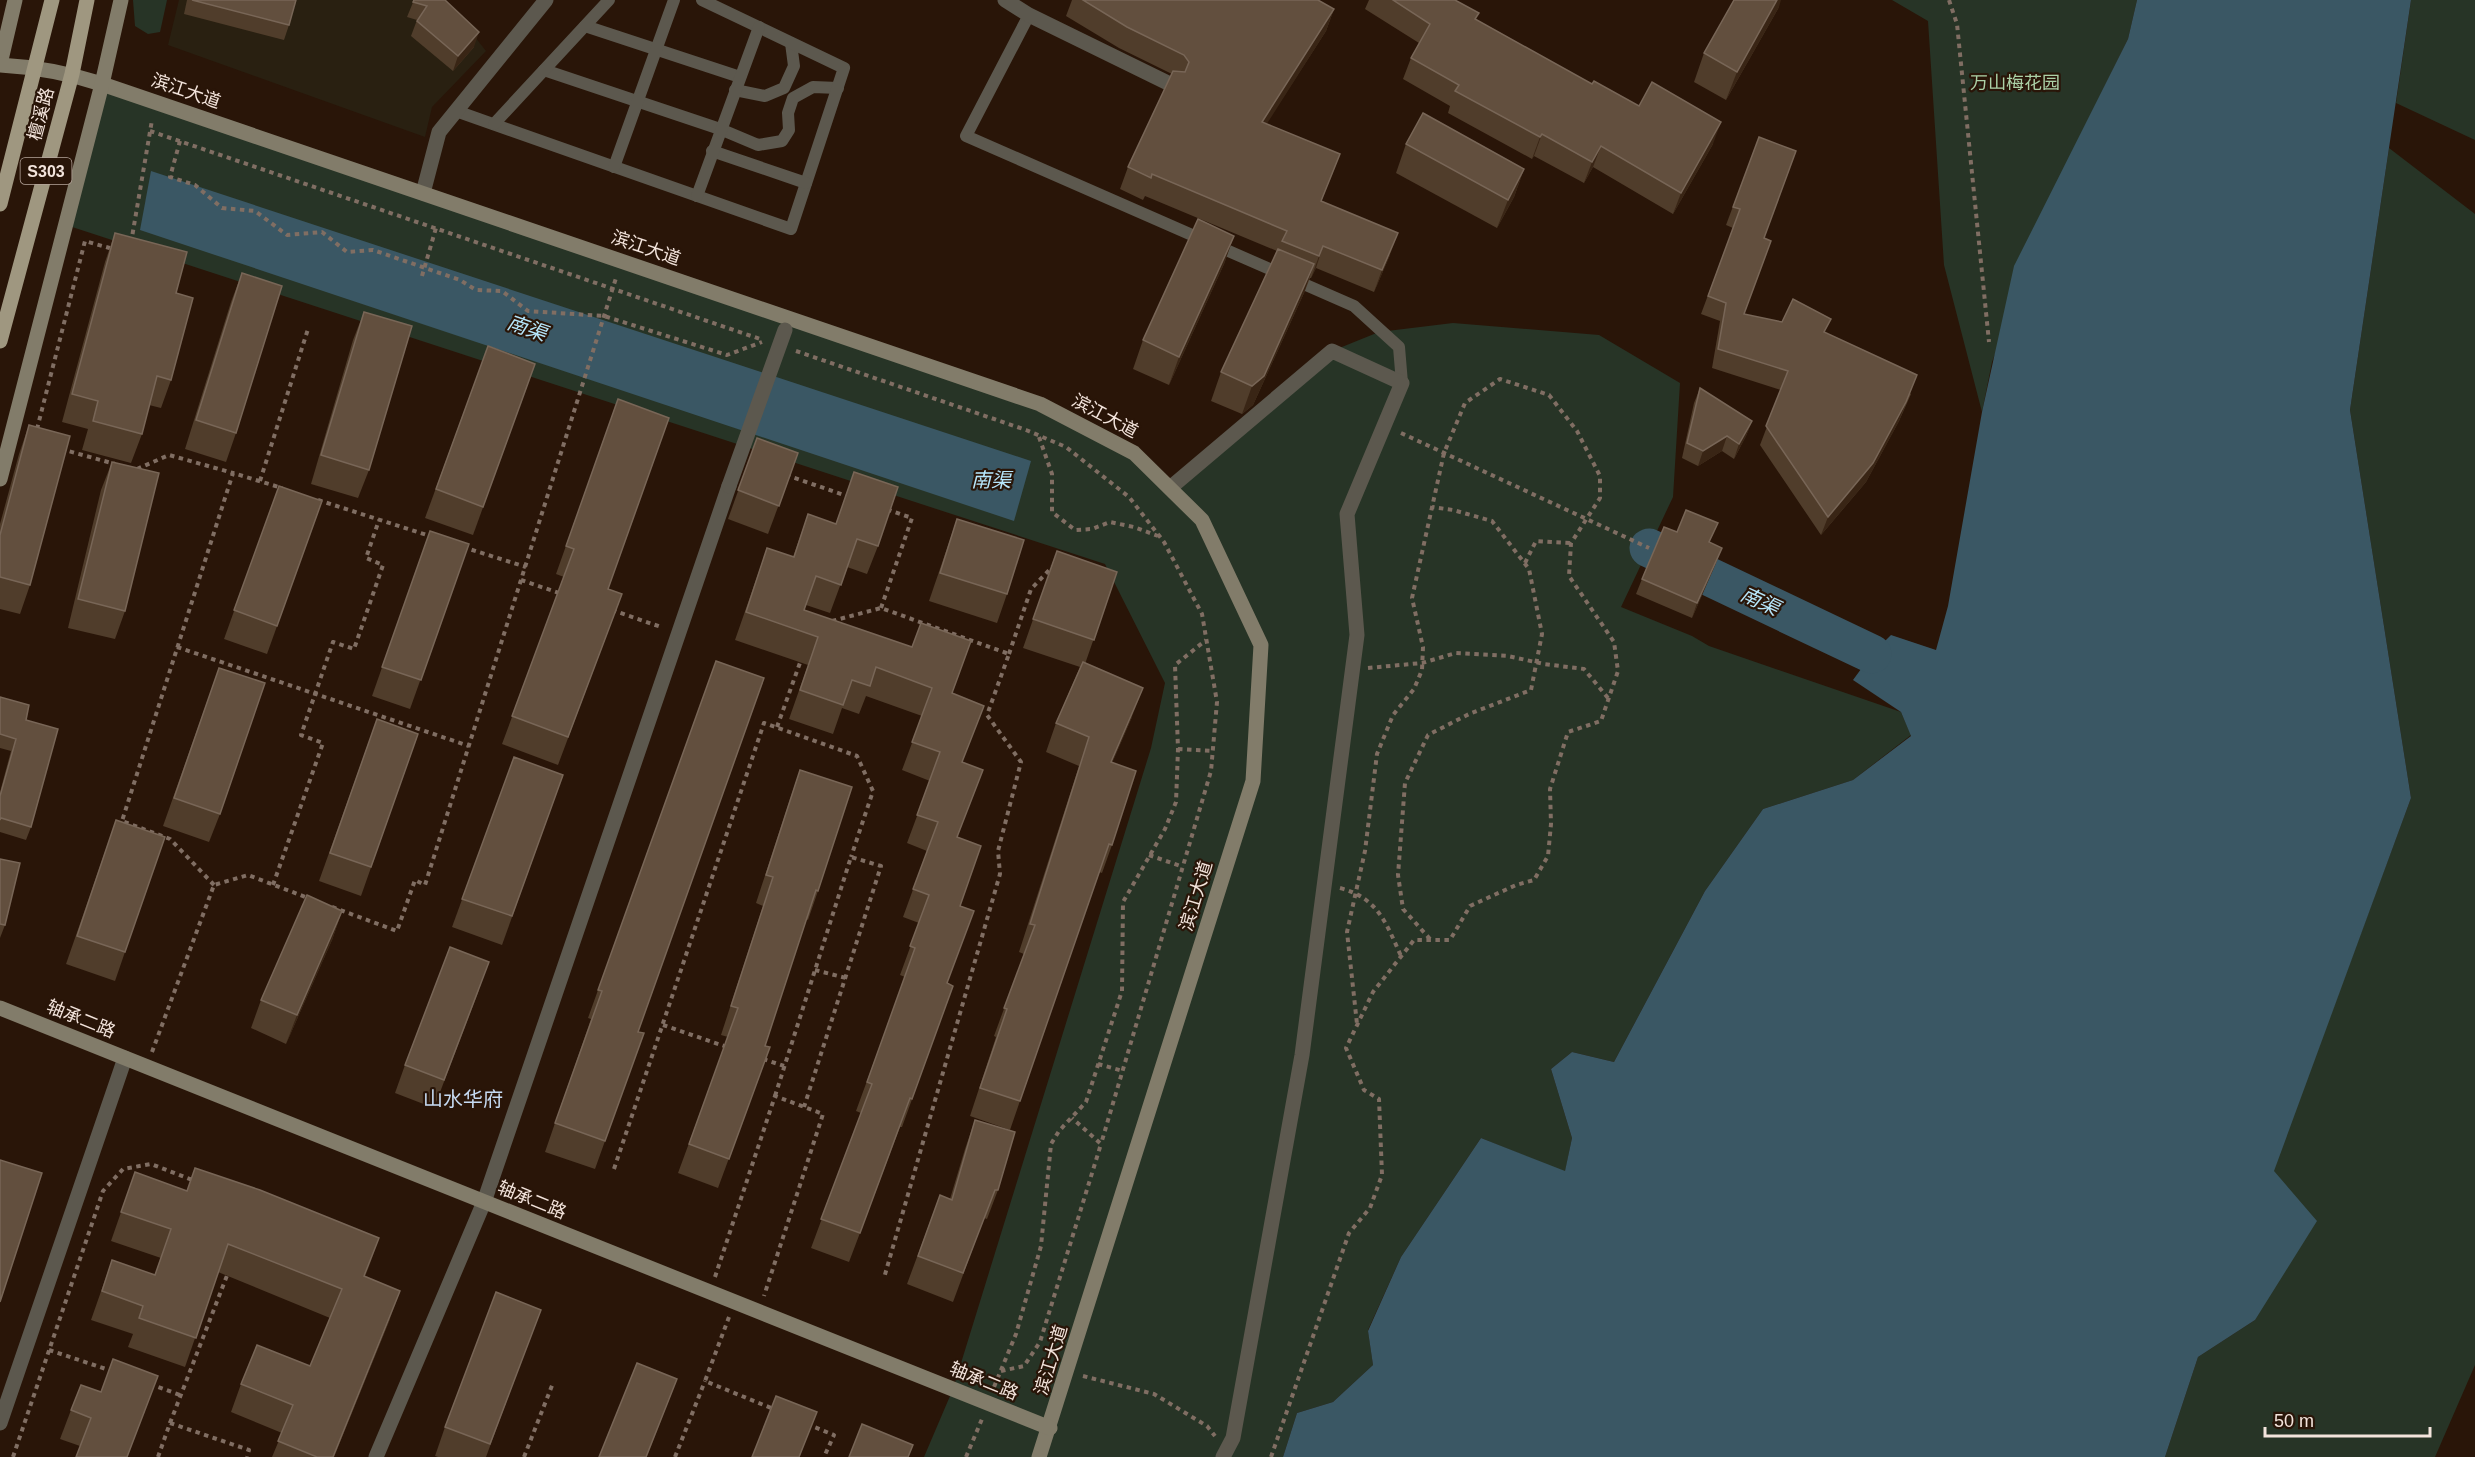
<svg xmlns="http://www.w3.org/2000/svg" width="2475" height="1457" viewBox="0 0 2475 1457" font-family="Helvetica,'Noto Sans SC',sans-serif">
  <rect width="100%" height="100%" fill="#291508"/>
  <polygon fill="#292011" points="179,0 446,0 486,51 432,107 425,137 168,45"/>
  <g fill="#273426">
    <polygon points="133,0 167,0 160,32 148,34 135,26"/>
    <polygon points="1892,0 2137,0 2128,39 2073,150 1992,362 1982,412 1944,265 1928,21"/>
    <polygon points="2411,0 2475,0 2475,140 2396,103"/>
    <polygon points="102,84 1040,404 1134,453 1170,488 1332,351 1379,332 1453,323 1599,335 1680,383 1673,497 1621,607 1692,636 1709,646 1901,712 1911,735 1853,780 1763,809 1705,891 1614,1062 1572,1052 1551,1069 1572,1138 1565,1172 1481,1138 1401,1257 1368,1330 1373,1365 1333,1402 1297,1413 1283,1457 924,1457 953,1389 1151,748 1165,683 1105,564 66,225"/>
    <polygon points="2389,148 2475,214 2475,1365 2435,1457 2165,1457 2198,1357 2255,1320 2273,1171 2411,798 2350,410"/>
  </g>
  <g fill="#3a5764">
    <polygon points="2137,0 2411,0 2350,410 2411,798 2274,1171 2317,1221 2255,1320 2198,1357 2165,1457 1283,1457 1297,1413 1333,1402 1373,1365 1368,1331 1401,1257 1481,1138 1565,1171 1572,1138 1551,1069 1572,1052 1614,1062 1705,891 1763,809 1853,780 1911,736 1901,712 1853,680 1872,654 1891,635 1936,650 1948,606 1982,412 2014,266 2128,39"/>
    <polygon points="151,171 1031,461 1014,521 140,230"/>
  </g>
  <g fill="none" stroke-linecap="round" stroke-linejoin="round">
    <polyline stroke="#3a5764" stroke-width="39" points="1649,548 1872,654"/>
    <g stroke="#806e63" stroke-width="4" stroke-dasharray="4.5 4.5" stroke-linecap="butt">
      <polyline points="1949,0 1957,24 1989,342"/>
      <polyline points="150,131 763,340"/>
      <polyline points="180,141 170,177 195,185 222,208 255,211 287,235 322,232 347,252 373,250 460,280 476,290 502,291 528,311 604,316 727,355 762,342"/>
      <polyline points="131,243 152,120"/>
      <polyline points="422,276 436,228"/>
      <polyline points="796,351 1026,430 1066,447 1129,497 1164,542 1202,614 1217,702 1211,771 1101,1144"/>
      <polyline points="37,429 85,241 113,249"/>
      <polyline points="1401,433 1649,548"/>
      <polyline points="1039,437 1052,474 1052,512 1075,530 1092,529 1110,522 1134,527 1158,536"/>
      <polyline points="61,449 115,464"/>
      <polyline points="137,469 169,455 233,473"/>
      <polyline points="786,475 850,497"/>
      <polyline points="260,481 308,329"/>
      <polyline points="318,500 433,537"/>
      <polyline points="463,547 526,567"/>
      <polyline points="1525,563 1536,541 1571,543"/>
      <polyline points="521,580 562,594"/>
      <polyline points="881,608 912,518 886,509"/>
      <polyline points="612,610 661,627"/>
      <polyline points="832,621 881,608 1009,654 987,715 1021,762 998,851 1000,874 884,1278"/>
      <polyline points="177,647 469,746"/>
      <polyline points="1009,654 1031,589 1052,567"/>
      <polyline points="1368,668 1422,663 1456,653 1508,656 1544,664 1584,669 1608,698"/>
      <polyline points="777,727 801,660"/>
      <polyline points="1178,749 1213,751"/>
      <polyline points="1149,855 1183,867"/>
      <polyline points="214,885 170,839 122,821 233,473 282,488"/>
      <polyline points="273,885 323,743 301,735 333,642 354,649 383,565 366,558 379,520"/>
      <path d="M1340 888C1378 898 1386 923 1401 956"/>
      <polyline points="332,907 397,931 415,880 425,885 616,278"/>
      <polyline points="1430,939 1403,909 1398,875 1405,783 1428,735 1469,714 1531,690 1542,634 1529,569 1492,521 1453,510 1432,507"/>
      <polyline points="815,970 846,978"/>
      <polyline points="663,1025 727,1047"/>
      <polyline points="152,1052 214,885 248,875 308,898"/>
      <polyline points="763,1059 784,1066"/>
      <polyline points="1098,1064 1123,1071"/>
      <polyline points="775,1096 851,857 881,866 804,1107"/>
      <polyline points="614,1169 764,723 857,756 873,791 851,857"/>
      <polyline points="715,1277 775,1096 823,1114 764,1296"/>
      <polyline points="729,1317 705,1381 776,1410"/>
      <polyline points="49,1350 112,1371"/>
      <polyline points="1001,1371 1024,1366 1040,1342 1101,1144 1072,1118"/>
      <polyline points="1083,1376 1154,1394 1207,1426 1215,1436"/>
      <polyline points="150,1384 180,1395"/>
      <polyline points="994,1387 1016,1334 1041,1246 1051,1144 1059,1131 1086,1102 1122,991 1123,902 1165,829 1176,802 1178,749 1175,665 1206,640"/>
      <polyline points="170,1423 228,1273"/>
      <polyline points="807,1424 834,1435 824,1457"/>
      <polyline points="13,1457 103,1191 123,1169 151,1164 195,1181"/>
      <polyline points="158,1457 170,1423 249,1450 247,1457"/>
      <polyline points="524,1457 553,1383"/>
      <polyline points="675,1457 705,1381"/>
      <polyline points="966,1457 982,1419"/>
      <polyline points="1271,1457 1349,1233 1370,1208 1382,1175 1379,1099 1364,1090 1346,1048 1373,992 1414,940 1450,940 1470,906 1516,885 1534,880 1548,856 1551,824 1550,789 1568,732 1601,721 1618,671 1614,642 1569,576 1571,543 1600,498 1600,476 1577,431 1549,395 1500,379 1465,403 1444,453 1412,598 1423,647 1422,670 1414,689 1393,715 1377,754 1365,851 1347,932 1357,1024"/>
    </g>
    <g stroke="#5c584e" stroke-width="12">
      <polyline points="1029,15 966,136 1354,306 1399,347 1402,383"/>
      <polyline points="585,26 740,77"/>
      <polyline points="544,70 720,129 758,145 782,141 789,130 788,113 793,98 813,87 838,88"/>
      <polyline points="735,90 765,96 784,88 794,66 791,43"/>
      <polyline points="456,111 791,229 844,68 702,0"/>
      <polyline points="494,124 609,0"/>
      <polyline points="712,151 806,183"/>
      <polyline points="614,167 674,0"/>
      <polyline points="697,196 759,27"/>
    </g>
    <g stroke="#5c584e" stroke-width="15">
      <polyline points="1005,0 1029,15 1172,85"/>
      <polyline points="423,193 439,132 546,0"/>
      <polyline points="1170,488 1332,351 1402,383 1347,514 1357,635 1302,1055 1233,1438 1223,1457"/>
      <polyline points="0,1423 125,1058"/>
      <polyline points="376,1457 484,1202 729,486"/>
    </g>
    <g stroke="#827c6a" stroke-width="15">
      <polyline points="0,64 15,0"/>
      <path d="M0 65C36 67 68 73 102 84L1040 404 1134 453 1202 520 1261 645 1253 781 1039 1457"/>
      <polyline points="0,479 102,84 121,0"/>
      <polyline points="0,1008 1050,1428"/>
    </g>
    <g stroke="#9f9780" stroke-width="15">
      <polyline points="0,204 52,0"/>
      <polyline points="0,341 72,74 87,0"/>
    </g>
    <polyline stroke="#5c584e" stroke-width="15" points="729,486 785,330"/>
  </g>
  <g fill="#503d2b">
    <polygon points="187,0 296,0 289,25 284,40 184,14"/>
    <polygon points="414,0 445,0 474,47 453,71 411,36 417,20 407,17"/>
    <polygon points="1072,0 1318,0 1334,9 1326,31 1266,124 1340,154 1321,201 1390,255 1374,292 1316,268 1311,278 1310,278 1304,293 1253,405 1242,414 1211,401 1221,372 1277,251 1145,196 1143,200 1120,189 1128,167 1172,74 1119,48 1066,16"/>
    <polygon points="1369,0 1455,0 1476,20 1592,84 1639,106 1713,144 1673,214 1593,167 1584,183 1534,156 1532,159 1448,113 1450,106 1403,79 1411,58 1419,43 1365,9"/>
    <polygon points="1779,7 1726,100 1694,82 1704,53"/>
    <polygon points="1759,137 1764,238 1744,315 1826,333 1911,394 1899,421 1866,482 1821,535 1760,445 1781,390 1712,368 1720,321 1701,314 1733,228 1726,225"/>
    <polygon points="1406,144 1524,169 1514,197 1497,228 1396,173"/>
    <polygon points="115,233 176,293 171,380 161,408 149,405 142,434 131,463 82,450 88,429 62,422 105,262"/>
    <polygon points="1234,236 1224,264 1169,385 1133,369 1143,340"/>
    <polygon points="242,273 236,433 226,462 185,449 231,302"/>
    <polygon points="364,312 369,470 358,498 311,484 353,340"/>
    <polygon points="488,346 535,364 473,535 425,518"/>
    <polygon points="1700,388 1752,421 1746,436 1734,459 1722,451 1698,466 1682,458 1694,403"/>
    <polygon points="618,399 608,589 622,594 558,765 502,744 564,577 556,574"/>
    <polygon points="29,425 30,585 20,614 0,609 0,524 19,454"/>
    <polygon points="757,438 798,453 768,534 728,519"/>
    <polygon points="112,462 125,611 115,639 68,628 101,490"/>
    <polygon points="854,472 878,546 867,574 847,567 830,613 806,605 804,610 952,693 963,762 957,837 960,906 947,984 953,986 902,1127 900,1127 849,1262 811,1248 861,1113 856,1111 905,977 900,975 919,923 903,917 927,851 907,843 930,781 902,770 922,716 866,696 859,714 842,708 833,734 789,719 808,665 735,640 767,548 793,557 808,514 836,524"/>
    <polygon points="279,486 322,501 267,654 224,639"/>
    <polygon points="957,519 1007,594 997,623 929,601"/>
    <polygon points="430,531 469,544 410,709 372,696"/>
    <polygon points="1677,532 1710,543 1716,563 1692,618 1636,594 1642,579"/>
    <polygon points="1057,551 1117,572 1085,664 1132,717 1112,763 1112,845 1102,873 1099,872 1010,1130 970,1116 996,1037 994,1036 1024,954 1019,952 1079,766 1046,752 1056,723 1080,667 1023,648"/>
    <polygon points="716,661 638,1032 605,1141 595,1169 545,1152 591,1019 588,1018"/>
    <polygon points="219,668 220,814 209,842 163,826"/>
    <polygon points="0,697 26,720 31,827 26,840 0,832 0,792 11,751 0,748"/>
    <polygon points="377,719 418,734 361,896 319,881"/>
    <polygon points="514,757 563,775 502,945 452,927"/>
    <polygon points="800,770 818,891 808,920 806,919 765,1046 770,1047 718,1188 678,1173 728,1037 721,1035 763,906 756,903 790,799"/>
    <polygon points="116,820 125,952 115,981 66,964"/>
    <polygon points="0,859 5,925 0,938"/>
    <polygon points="342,911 332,940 286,1044 251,1028 261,1000"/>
    <polygon points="479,990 434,1108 395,1093 405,1065"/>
    <polygon points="975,1120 998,1190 987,1219 984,1218 953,1302 907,1284 940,1195 950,1199 965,1149"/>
    <polygon points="135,1172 365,1276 390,1319 334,1457 272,1457 282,1433 231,1412 241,1384 310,1366 330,1318 218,1272 185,1367 128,1347 133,1334 91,1320 112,1260 155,1275 161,1258 111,1241"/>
    <polygon points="530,1338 486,1457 438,1457 435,1456 445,1427"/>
    <polygon points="158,1376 147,1404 80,1446 60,1439 71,1410 101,1392"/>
  </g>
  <g fill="#392515">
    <polygon points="1777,0 1781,0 1779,7 1726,100 1737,72"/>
    <polygon points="1334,9 1326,31 1254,144 1262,122"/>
    <polygon points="479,32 474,47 453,71 458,56"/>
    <polygon points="1721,122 1713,144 1673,214 1681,193"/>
    <polygon points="1542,134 1534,156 1532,159 1540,137"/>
    <polygon points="1601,146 1593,167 1584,183 1592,162"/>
    <polygon points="1340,154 1332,175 1313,222 1321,201"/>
    <polygon points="1524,169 1514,197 1497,228 1508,200"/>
    <polygon points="1398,233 1390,255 1374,292 1382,270"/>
    <polygon points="1234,236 1224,264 1169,385 1179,357"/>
    <polygon points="1323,246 1316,268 1311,278 1319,256"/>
    <polygon points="1314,264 1304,293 1253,405 1242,414 1252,386"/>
    <polygon points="1917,375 1899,421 1866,482 1821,535 1828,517"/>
    <polygon points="1752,421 1746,436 1734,459 1739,444"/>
    <polygon points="1727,436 1722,451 1698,466 1703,451"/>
    <polygon points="1722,548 1716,563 1692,618 1697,603"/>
    <polygon points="1143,688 1132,717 1100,791 1111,762"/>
    <polygon points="342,911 332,940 286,1044 297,1015"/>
    <polygon points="379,1238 369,1267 354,1304 364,1276"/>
    <polygon points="400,1291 390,1319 334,1457 333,1457"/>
    <polygon points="677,1379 647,1457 646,1457"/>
  </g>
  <g fill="#624f3e" stroke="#786657" stroke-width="1.5">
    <polygon points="192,0 296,0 289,25"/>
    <polygon points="414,0 445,0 479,32 458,56 417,21 427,6 413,2"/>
    <polygon points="1083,0 1318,0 1334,9 1262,122 1340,154 1321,201 1398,233 1382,270 1323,246 1319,256 1282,241 1287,231 1152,174 1151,178 1128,167 1173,71 1185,72 1189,62 1184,55 1127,27"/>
    <polygon points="1393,0 1455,0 1479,13 1475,19 1592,84 1594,81 1639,106 1652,82 1721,122 1681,193 1601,146 1592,162 1542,134 1540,137 1455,91 1459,85 1411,58 1430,24"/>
    <polygon points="1734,0 1777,0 1737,72 1704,53"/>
    <polygon points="1423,113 1524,169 1508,200 1406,144"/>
    <polygon points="1759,137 1796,151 1764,238 1771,241 1744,314 1782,322 1793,299 1831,319 1824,332 1917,375 1906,402 1873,463 1828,517 1766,426 1788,371 1718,349 1726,303 1708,296 1740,209 1733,207"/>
    <polygon points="1198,219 1234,236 1179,357 1143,340"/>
    <polygon points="115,233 187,252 176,293 193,298 171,380 157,376 142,434 93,421 98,401 72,394"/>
    <polygon points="1278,249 1314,264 1264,376 1252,386 1221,372"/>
    <polygon points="242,273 282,286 236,433 196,420"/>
    <polygon points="364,312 412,326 369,470 321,455"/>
    <polygon points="488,346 535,364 483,507 436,489"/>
    <polygon points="1700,388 1752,421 1739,444 1727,436 1703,451 1687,443"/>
    <polygon points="618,399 669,418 608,589 622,594 568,737 512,716 574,549 566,546"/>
    <polygon points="29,425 70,436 30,585 0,577 0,535"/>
    <polygon points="757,438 798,453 779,506 738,490"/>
    <polygon points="112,462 159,473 125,611 78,599"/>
    <polygon points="854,472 898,487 878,546 857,539 841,585 816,576 804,610 912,647 921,623 971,641 952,693 984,706 962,762 983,770 957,837 981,846 960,906 974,911 947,983 953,986 912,1099 910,1098 860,1233 821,1219 872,1084 867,1082 915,948 910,946 929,895 913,889 938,822 917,815 940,752 912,742 932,688 876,667 870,686 852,680 843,705 800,690 818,637 746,612 767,548 794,557 808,514 836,524"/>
    <polygon points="279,486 322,501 277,626 234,610"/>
    <polygon points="1686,510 1718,523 1709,542 1722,548 1697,603 1642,579 1664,527 1677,532"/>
    <polygon points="957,519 1024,540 1007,594 940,573"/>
    <polygon points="430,531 469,544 421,680 382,667"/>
    <polygon points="1057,551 1117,572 1094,640 1033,619"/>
    <polygon points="716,661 764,678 638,1032 644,1033 605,1141 555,1123 602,991 598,990"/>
    <polygon points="1083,662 1143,688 1111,762 1136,771 1112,845 1109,844 1020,1101 980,1088 1007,1009 1004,1008 1035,925 1030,924 1089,737 1056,723"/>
    <polygon points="219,668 265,683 220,814 174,798"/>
    <polygon points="0,697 29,705 26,720 58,729 31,827 1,818 0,820 0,796 16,739 0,734"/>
    <polygon points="377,719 418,734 371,867 330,853"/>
    <polygon points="514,757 563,775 512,916 462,899"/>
    <polygon points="800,770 852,787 818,891 816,890 765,1046 770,1047 729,1159 689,1144 738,1008 731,1006 773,877 766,875"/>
    <polygon points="116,820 165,837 125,952 77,936"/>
    <polygon points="0,859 20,863 5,925 0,924"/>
    <polygon points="307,895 342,911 297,1015 261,1000"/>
    <polygon points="450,947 489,962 444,1080 405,1065"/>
    <polygon points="975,1120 1015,1132 998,1190 995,1190 963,1273 918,1256 940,1195 952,1200"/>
    <polygon points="0,1160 42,1173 0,1302"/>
    <polygon points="195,1168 260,1190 379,1238 364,1276 400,1291 333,1457 317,1457 278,1441 293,1405 241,1384 257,1345 310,1366 342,1289 228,1244 196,1338 139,1318 143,1306 102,1291 112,1260 155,1275 171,1229 121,1212 135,1172 187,1191"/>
    <polygon points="496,1292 541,1310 490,1444 445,1427"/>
    <polygon points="113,1359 158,1376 127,1457 76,1457 91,1418 71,1410 81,1385 101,1392"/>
    <polygon points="637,1363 677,1379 646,1457 599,1457"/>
    <polygon points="776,1396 817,1412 799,1457 752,1457"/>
    <polygon points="862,1424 913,1445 908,1457 849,1457"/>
  </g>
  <g text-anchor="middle" stroke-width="4.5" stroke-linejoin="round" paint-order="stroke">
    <rect fill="#291508" stroke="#b6a69c" stroke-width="1.5" x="20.5" y="158" width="51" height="26" rx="4.5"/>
    <g font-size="16" font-weight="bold" fill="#f3e4dc">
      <text x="46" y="177">S303</text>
    </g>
    <g font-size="18" fill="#abd1a7" stroke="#291508">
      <text x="2015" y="89">万山梅花园</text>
    </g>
    <g font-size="18" fill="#f3e4dc" stroke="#291508">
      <text transform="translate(186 91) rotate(19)" y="6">滨江大道</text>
      <text transform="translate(41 114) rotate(-75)" y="6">檀溪路</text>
      <text transform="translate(646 248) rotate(19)" y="6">滨江大道</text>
      <text transform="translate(1105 416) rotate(28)" y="6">滨江大道</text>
      <text transform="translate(1196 896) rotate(-73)" y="6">滨江大道</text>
      <text transform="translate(81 1019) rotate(22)" y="6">轴承二路</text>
      <text transform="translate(532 1200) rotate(22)" y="6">轴承二路</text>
      <text transform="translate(1051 1360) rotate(-73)" y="6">滨江大道</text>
      <text transform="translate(984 1381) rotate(22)" y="6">轴承二路</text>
    </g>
    <g font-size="20" font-style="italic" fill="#b6e6fb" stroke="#291508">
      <text transform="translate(527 328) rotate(19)" y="7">南渠</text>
      <text x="991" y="487">南渠</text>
      <text transform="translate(1760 601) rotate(25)" y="7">南渠</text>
    </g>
    <g font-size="20" fill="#c6daf2" stroke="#291508">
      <text x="463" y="1106">山水华府</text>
    </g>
  </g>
  <path d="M2265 1427v9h165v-9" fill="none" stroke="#f3e4dc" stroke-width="3"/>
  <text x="2274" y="1427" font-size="18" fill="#f3e4dc" stroke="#291508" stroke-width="4.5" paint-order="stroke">50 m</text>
</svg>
